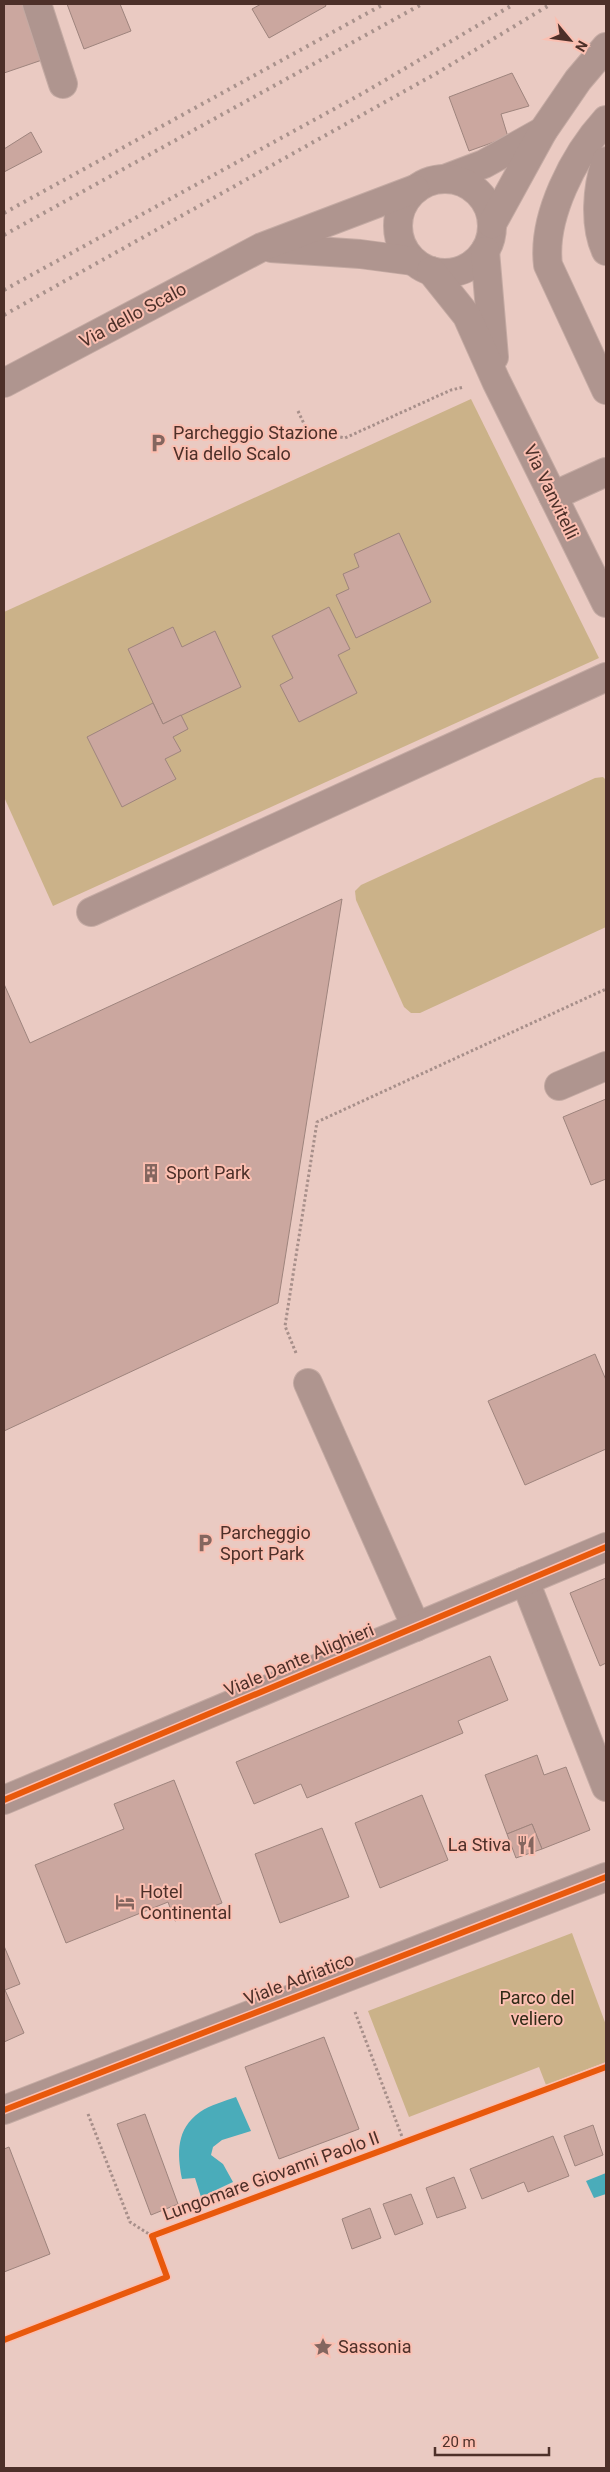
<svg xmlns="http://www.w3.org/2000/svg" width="610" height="2472" viewBox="0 0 610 2472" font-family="Roboto,sans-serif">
  <rect width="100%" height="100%" fill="#eacac2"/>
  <g fill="#cbb289">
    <polygon points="471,399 599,658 53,906 4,797 4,612"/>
    <polygon points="603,777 606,780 606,927 420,1013 411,1013 404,1007 356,900 355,891 361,885 595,778"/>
    <polygon points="572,1933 606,2025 606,2062 546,2085 539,2067 409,2117 368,2011"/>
  </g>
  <g fill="#4aacba">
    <path d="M236 2097 251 2131 222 2140 213 2147 211 2155 223 2164 233 2182 201 2197 195 2178 182 2179C177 2153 176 2129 200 2112 210 2105 225 2101 236 2097Z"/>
    <polygon points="606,2173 606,2194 594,2198 586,2181"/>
  </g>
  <g fill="#cba79f" stroke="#9e847d">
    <polygon points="4,4 26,4 45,59 4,73"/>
    <polygon points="67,4 120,4 131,31 84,49"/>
    <polygon points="261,4 325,4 326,6 269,38 252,9"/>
    <polygon points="512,73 529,106 501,114 508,137 469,151 449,97"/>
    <polygon points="31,132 42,152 4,172 4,149"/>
    <polygon points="399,533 431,602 356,638 336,595 349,589 343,574 359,567 354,554"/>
    <polygon points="329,607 350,649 338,655 357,693 299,722 280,685 293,678 272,636"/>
    <polygon points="173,627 182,647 215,631 241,687 163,724 128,649"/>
    <polygon points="153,703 163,724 181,715 188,729 173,737 181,751 165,759 176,779 122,807 87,737"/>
    <polygon points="342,899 278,1303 4,1431 4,984 30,1043"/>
    <polygon points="606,1099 606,1179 591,1185 563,1117"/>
    <polygon points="595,1354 606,1380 606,1449 525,1485 488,1401"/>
    <polygon points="606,1578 606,1663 600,1666 570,1593"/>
    <polygon points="490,1656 508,1700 458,1721 463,1733 307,1798 301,1784 254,1804 236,1762"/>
    <polygon points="537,1755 544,1775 566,1767 590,1830 542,1849 532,1824 507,1834 485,1775"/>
    <polygon points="174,1780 222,1903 175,1921 168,1902 66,1943 35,1865 124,1829 114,1804"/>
    <polygon points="422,1795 448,1860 380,1888 355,1823"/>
    <polygon points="532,1824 542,1849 516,1858 507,1834"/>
    <polygon points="322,1828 349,1897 280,1923 255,1854"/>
    <polygon points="4,1946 20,1984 5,1990 24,2033 4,2042"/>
    <polygon points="324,2037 359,2129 279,2159 245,2067"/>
    <polygon points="145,2114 178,2204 151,2215 117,2124"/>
    <polygon points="593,2125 603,2155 575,2166 564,2136"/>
    <polygon points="553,2136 569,2176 528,2192 524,2182 482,2199 470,2169"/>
    <polygon points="9,2147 50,2254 4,2272 4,2149"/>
    <polygon points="454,2177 466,2208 437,2218 426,2188"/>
    <polygon points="411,2194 423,2224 395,2235 383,2204"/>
    <polygon points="370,2208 381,2238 352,2249 342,2219"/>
  </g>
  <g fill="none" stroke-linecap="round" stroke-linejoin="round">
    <g stroke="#c4aaa3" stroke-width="30">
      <g id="minor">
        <polyline points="37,4 63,84"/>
        <path d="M606 120C574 155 542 217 548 265L606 390"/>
        <path d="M606 161C597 188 594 225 606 251"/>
        <polyline points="447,178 484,164 543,131"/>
        <circle cx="445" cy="226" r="47"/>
        <polyline points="492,224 543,131 578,80 606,47"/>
        <polyline points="271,248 360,254 413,261"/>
        <polyline points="485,251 494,357"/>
        <polyline points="431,271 467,316 496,381 606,603"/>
        <polyline points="4,383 262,247 415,189"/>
        <polyline points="553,496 606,472"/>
        <polyline points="91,912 606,677"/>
        <polyline points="559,1086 606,1066"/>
        <polyline points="308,1383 416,1627"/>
        <polyline points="525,1581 606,1787"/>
        <polyline points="4,1800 606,1547"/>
        <polyline points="4,2110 606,1877"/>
      </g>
    </g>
    <g stroke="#a78f8a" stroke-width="3" stroke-dasharray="2.5 2.5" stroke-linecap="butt">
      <polyline points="298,411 307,430 345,438 451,390 464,387"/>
      <polyline points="296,1353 285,1326 317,1122 606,989"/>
      <polyline points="355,2012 404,2142"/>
      <polyline points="88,2114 130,2222 152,2236"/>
    </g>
    <use href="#minor" stroke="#af958f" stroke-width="28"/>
    <g stroke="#a9928c" stroke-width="4" stroke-dasharray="2.5 5" stroke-linecap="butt">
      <polyline points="4,213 384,4"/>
      <polyline points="4,235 422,4"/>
      <polyline points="4,290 365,92 514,4"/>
      <polyline points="4,315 437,73 551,4"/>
    </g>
    <g stroke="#fbbfb1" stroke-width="9">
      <g id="cycleway">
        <polyline points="4,1800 606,1547"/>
        <polyline points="4,2110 606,1877"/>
        <polyline points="4,2340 167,2277 152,2236 606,2067"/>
      </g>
    </g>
    <use href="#cycleway" stroke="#e8590c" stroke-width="6"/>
  </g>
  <defs>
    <g id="parking-bare" transform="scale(1.5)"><path d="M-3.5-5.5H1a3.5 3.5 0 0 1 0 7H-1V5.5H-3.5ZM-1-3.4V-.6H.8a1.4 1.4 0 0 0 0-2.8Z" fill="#84665f" stroke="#fbbfb1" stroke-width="2.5" paint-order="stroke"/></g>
    <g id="building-bare" transform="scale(1.5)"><path d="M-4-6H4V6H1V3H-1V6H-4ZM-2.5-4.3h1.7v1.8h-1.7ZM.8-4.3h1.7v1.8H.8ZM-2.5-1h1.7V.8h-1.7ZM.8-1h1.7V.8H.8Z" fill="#84665f" stroke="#fbbfb1" stroke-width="2.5" paint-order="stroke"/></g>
    <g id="restaurant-bare" transform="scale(1.5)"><path d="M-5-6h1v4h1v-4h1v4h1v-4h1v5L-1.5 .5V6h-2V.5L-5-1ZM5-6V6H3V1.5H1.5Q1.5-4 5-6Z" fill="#84665f" stroke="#fbbfb1" stroke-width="2.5" paint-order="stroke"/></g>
    <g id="hotel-bare" transform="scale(1.5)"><path d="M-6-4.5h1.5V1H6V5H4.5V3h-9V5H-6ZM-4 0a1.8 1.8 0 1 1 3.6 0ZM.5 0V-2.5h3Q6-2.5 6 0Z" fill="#84665f" stroke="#fbbfb1" stroke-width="2.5" paint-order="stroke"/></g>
    <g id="sight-bare" transform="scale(1.5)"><path d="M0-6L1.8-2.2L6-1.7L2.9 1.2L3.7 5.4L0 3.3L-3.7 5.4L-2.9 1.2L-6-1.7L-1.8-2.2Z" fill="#84665f" stroke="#fbbfb1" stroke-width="2.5" paint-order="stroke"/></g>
  </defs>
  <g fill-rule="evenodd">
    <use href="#parking-bare" x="158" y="443"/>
    <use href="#building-bare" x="151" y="1173"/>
    <use href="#parking-bare" x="205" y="1543"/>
    <use href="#restaurant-bare" x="526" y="1845"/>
    <use href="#hotel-bare" x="125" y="1902"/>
    <use href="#sight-bare" x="323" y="2347"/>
  </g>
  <g text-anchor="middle" stroke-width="4" stroke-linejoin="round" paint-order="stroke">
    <g font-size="18" fill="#4d3029" stroke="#fbbfb1">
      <text transform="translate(133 315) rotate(-28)" y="6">Via dello Scalo</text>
      <text transform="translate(551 492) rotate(64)" y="6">Via Vanvitelli</text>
      <text transform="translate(299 1660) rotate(-23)" y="6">Viale Dante Alighieri</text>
      <text transform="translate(299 1979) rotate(-21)" y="6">Viale Adriatico</text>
      <text transform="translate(271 2176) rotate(-20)" y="6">Lungomare Giovanni Paolo II</text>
    </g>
    <g font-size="18" fill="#4d3029" stroke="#fbbfb1" text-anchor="start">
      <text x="173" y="439">Parcheggio Stazione<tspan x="173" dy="21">Via dello Scalo</tspan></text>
      <text x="166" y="1179">Sport Park</text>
      <text x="220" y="1539">Parcheggio<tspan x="220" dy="21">Sport Park</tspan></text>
      <text x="511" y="1851" text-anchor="end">La Stiva</text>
      <text x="140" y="1898">Hotel<tspan x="140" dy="21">Continental</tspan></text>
      <text x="338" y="2353">Sassonia</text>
    </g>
    <g font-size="18" fill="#2f2915" stroke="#fbbfb1">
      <text x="537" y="2004">Parco del<tspan x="537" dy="21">veliero</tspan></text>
    </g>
  </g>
  <rect width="610" height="2472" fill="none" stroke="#4d3029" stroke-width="10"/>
  <g transform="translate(570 40) rotate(119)" stroke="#fbbfb1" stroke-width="4" paint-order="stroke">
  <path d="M0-4L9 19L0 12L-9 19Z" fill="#4d3029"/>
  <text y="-8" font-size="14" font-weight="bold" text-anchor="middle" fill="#4d3029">N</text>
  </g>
  <path d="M435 2447v8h114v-8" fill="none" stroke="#4d3029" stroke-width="2.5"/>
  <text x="442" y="2447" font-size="15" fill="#4d3029" stroke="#fbbfb1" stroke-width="4" paint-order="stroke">20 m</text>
</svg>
